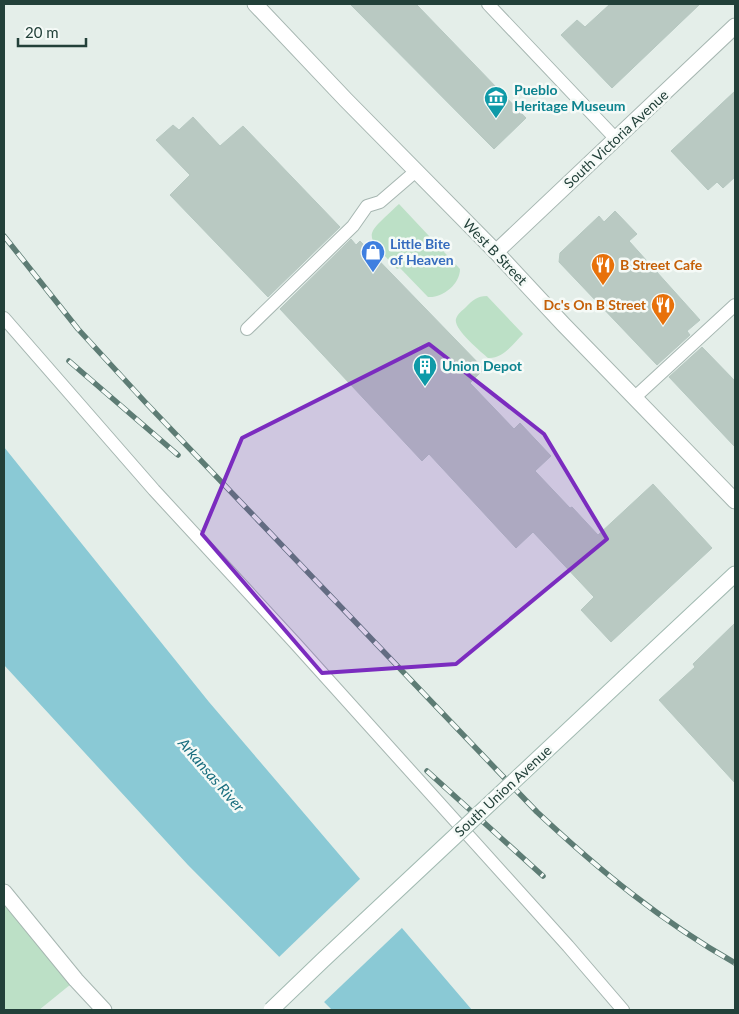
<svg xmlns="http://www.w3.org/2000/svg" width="739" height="1014" viewBox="0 0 739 1014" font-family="Lato,sans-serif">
  <rect width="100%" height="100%" fill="#e4eee9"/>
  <g fill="#bce0c6">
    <path d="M399 204 460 269C460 284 443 298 428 297L400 268 397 269C363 232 363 238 399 204Z"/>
    <path d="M487 296 523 334C513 344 503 359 488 358 481 352 453 329 456 319 457 314 463 310 466 307 473 300 477 296 487 296Z"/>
    <polygon points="4,892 76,980 39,1010 4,1010"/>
  </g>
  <polygon fill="#8ac9d5" points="4,447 209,702 472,1010 332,1010 188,865 4,665"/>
  <polygon fill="#e4eee9" points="362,877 404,926 322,1004 277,959"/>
  <g fill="#b9c9c2" stroke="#b6c8c1">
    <polygon points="350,4 416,4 526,118 494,149"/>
    <polygon points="610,4 700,4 612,88 561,35 577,20 585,27"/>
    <polygon points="735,91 735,177 723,188 717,182 708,190 671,151"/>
    <polygon points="193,117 220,146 243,126 340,227 268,297 170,195 190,175 156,140 173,125 179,130"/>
    <polygon points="615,211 637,234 629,241 700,320 687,331 690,335 657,365 559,262 560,253 599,216 604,222"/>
    <polygon points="351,239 356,245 360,241 484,369 470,383 514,429 520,423 551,456 535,471 570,508 572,507 598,535 653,484 712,548 611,642 581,610 594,597 533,532 516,548 429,454 422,461 280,309"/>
    <polygon points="702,347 735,381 735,447 669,377"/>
    <polygon points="735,623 735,783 659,700 695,667 693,664"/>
  </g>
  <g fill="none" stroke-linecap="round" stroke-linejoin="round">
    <g stroke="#a6b6b1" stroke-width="14">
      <g id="lane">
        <polyline points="488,4 616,139"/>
        <polyline points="4,318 154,490 295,643 568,946 623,1010"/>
        <polyline points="247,329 353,226 367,206 380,202 416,171"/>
        <polyline points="634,398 735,305"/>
      </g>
    </g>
    <g stroke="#a6b6b1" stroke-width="17">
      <g id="street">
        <polyline points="255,4 346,100 496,252 563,324 735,501"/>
        <polyline points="496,252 735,26"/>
        <polyline points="4,892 76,980 104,1010"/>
      </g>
    </g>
    <g stroke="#a2bab2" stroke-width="17">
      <polyline id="secondary" points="625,677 735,574"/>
    </g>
    <use href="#lane" stroke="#fff" stroke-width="12"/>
    <use href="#street" stroke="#fff" stroke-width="15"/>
    <use href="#secondary" stroke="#fff" stroke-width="15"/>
    <g stroke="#5d7c74" stroke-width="5.5">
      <g id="rail">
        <path d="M4 236 78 329 146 403 537 812C599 870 661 921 735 963"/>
        <polyline points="69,361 178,455"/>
        <polyline points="427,771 543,876"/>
      </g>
    </g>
    <use href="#rail" stroke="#f5faf7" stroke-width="4" stroke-dasharray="11" stroke-linecap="butt"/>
    <g stroke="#a2bab2" stroke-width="17" stroke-linecap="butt">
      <polyline id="secondary-bridge" points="271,1010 323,960 625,677"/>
    </g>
    <use href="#secondary-bridge" stroke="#fff" stroke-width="15"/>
  </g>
  <path fill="#7b2cbf" fill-opacity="0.2" stroke="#7b2cbf" stroke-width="4" stroke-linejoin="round" d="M429 344 544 434 607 539 456 664 322 673 202 534 242 438Z"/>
  <defs>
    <g id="museum-pin" transform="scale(1.25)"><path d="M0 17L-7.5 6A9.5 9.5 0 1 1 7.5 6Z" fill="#0f9aa8" stroke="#f5faf7"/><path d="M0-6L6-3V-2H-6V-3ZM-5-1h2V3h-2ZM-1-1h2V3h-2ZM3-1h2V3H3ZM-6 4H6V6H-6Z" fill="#fff"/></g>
    <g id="shop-pin" transform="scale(1.25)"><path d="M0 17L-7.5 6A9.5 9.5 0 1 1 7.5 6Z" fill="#3f7fe0" stroke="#f5faf7"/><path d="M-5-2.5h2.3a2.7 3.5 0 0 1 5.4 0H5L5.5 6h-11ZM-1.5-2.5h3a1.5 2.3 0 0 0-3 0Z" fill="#fff"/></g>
    <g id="restaurant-pin" transform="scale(1.25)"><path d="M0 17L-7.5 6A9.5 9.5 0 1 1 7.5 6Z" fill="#e8710a" stroke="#f5faf7"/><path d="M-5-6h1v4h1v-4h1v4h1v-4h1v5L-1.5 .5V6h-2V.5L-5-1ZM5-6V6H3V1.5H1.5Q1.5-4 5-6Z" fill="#fff"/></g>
    <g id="building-pin" transform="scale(1.25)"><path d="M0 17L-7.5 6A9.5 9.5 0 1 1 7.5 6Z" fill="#0f9aa8" stroke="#f5faf7"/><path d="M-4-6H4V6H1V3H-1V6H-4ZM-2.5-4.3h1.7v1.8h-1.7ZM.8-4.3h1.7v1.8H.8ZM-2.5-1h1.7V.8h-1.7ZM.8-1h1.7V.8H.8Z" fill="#fff"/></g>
  </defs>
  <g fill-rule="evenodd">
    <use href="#museum-pin" x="496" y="98"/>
    <use href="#shop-pin" x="373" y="252"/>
    <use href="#restaurant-pin" x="603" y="265"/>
    <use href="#restaurant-pin" x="663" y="305"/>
    <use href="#building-pin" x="425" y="366"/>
  </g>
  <g text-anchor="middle" stroke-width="5" stroke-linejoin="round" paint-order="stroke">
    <g font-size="14" font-weight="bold" fill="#0d838f" stroke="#f5faf7" text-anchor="start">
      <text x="514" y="95">Pueblo<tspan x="514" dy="16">Heritage Museum</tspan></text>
      <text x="442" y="371">Union Depot</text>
    </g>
    <g font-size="14" fill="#224039" stroke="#f5faf7">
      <text transform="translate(616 139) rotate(-43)" y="5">South Victoria Avenue</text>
      <text transform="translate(495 252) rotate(46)" y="5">West B Street</text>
      <text transform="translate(503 791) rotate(-43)" y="5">South Union Avenue</text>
    </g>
    <g font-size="14" font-weight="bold" fill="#366cbe" stroke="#f5faf7" text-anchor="start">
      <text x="390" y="249">Little Bite<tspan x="390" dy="16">of Heaven</tspan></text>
    </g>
    <g font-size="14" font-weight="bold" fill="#c56008" stroke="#f5faf7" text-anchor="start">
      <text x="620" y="270">B Street Cafe</text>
      <text x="646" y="310" text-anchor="end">Dc's On B Street</text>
    </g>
    <g font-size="15" font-style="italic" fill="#196e7f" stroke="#f5faf7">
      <text transform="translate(211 775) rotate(49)" y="5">Arkansas River</text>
    </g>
  </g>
  <rect width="739" height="1014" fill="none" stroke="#224039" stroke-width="10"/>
  <path d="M18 38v8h68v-8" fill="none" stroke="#224039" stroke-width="2.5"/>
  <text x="25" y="38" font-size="15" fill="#224039" stroke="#f5faf7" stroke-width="4" paint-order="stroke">20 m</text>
</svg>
